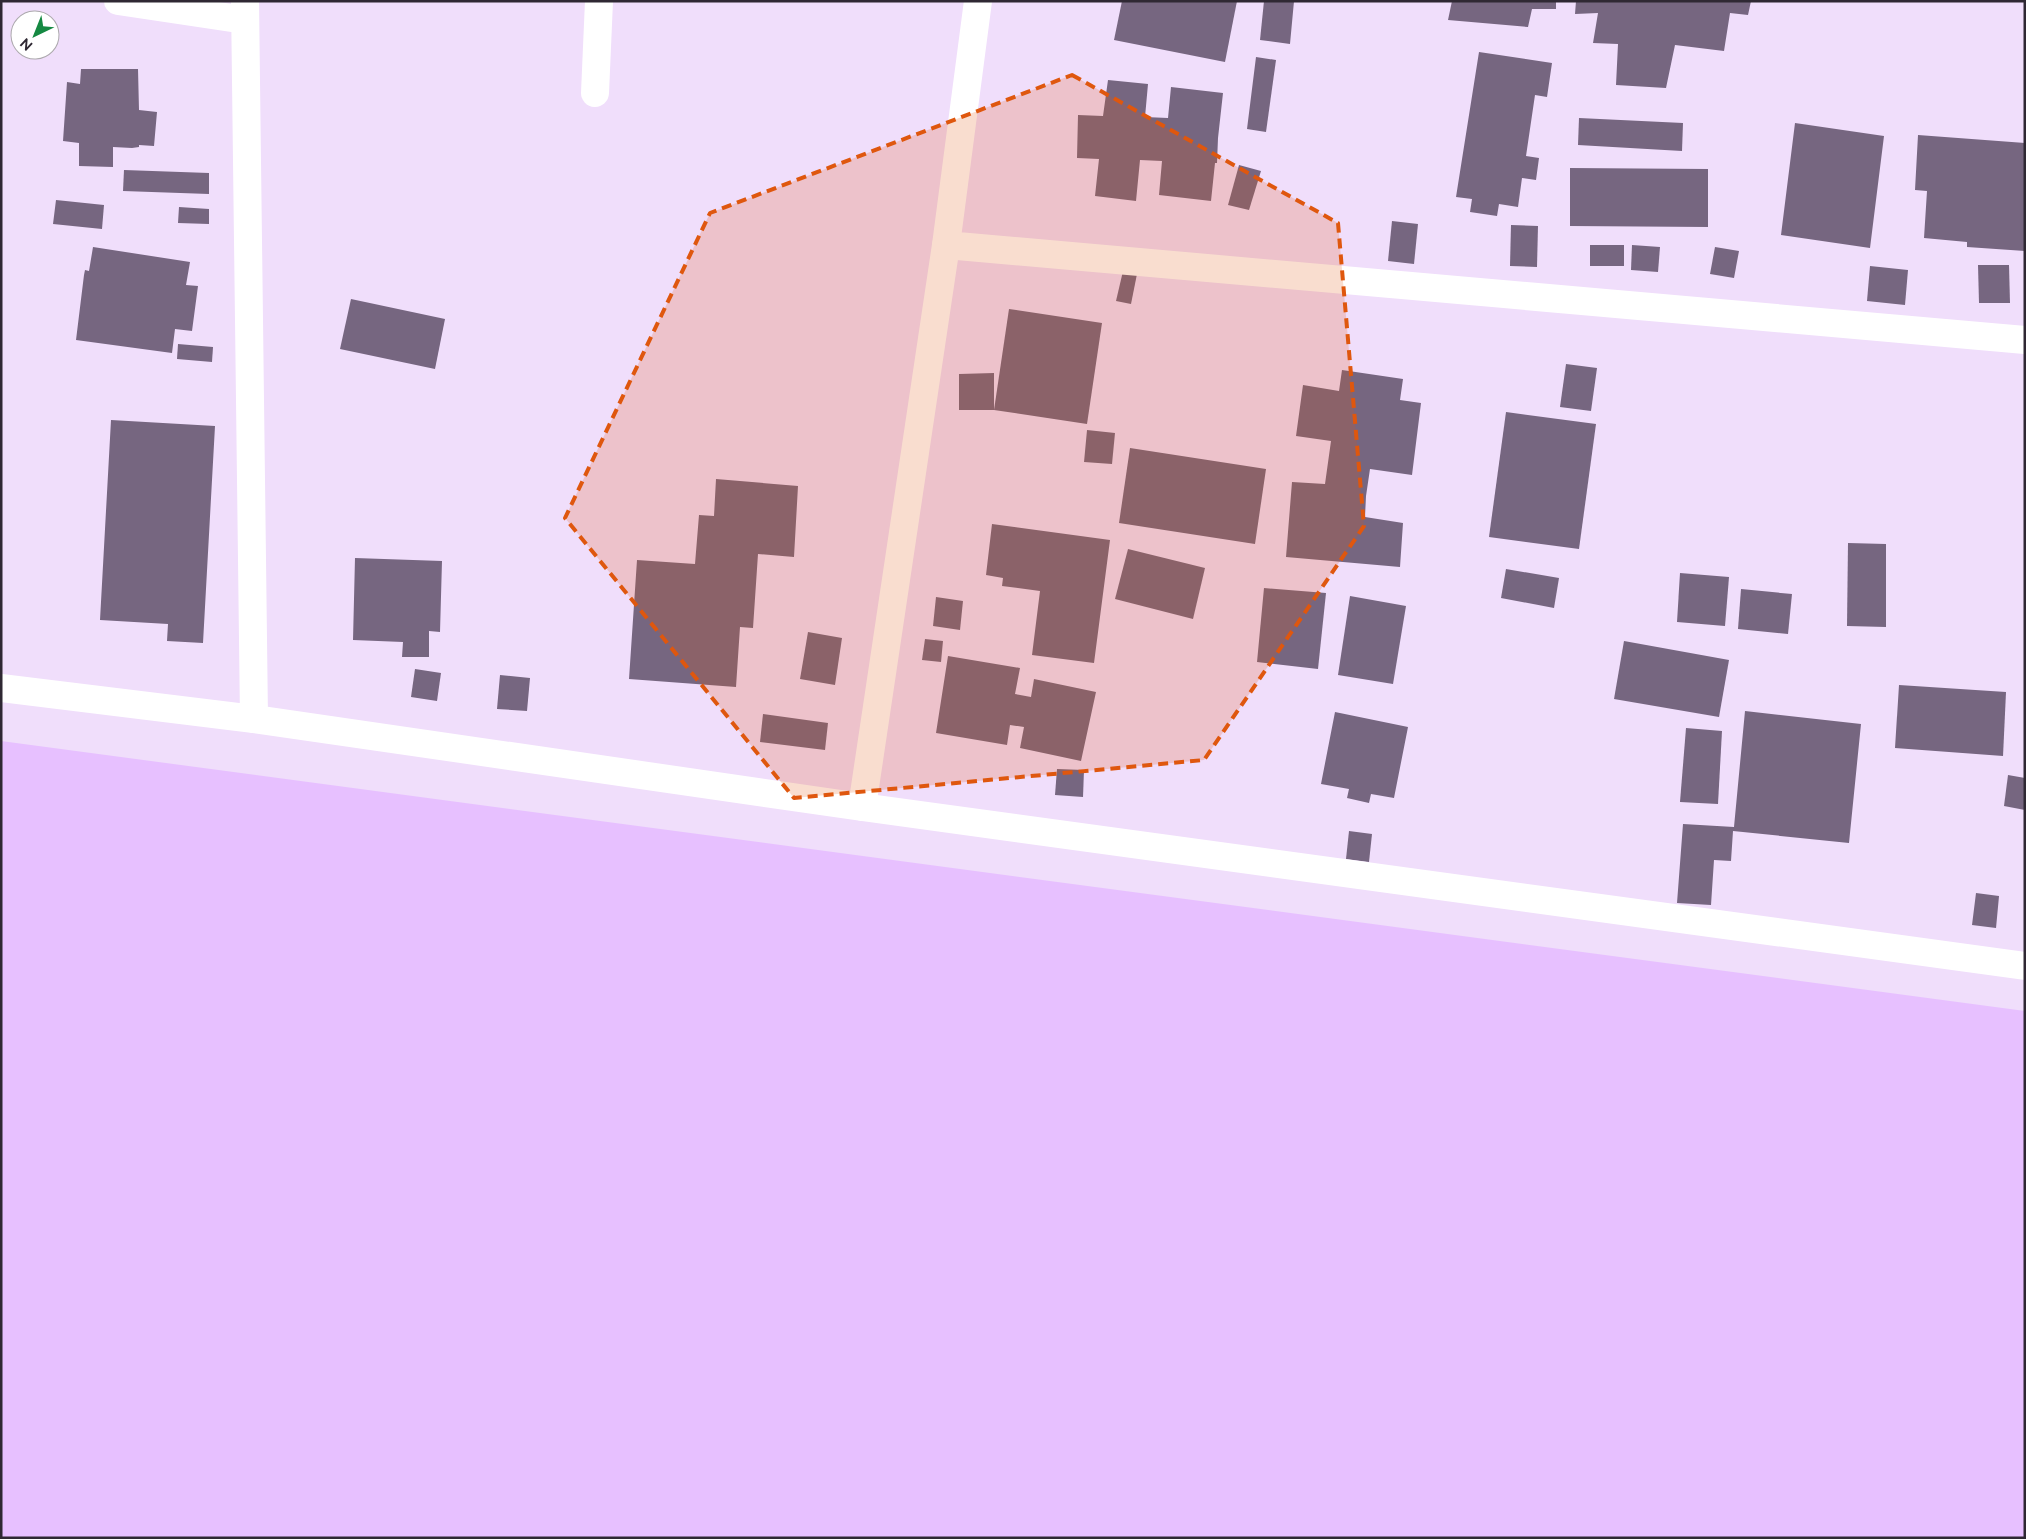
<svg xmlns="http://www.w3.org/2000/svg" width="2026" height="1539" viewBox="0 0 2026 1539" font-family="Raleway,sans-serif">
  <rect width="100%" height="100%" fill="#f0defb"/>
  <polygon fill="#e7c0ff" points="1,741 2025,1011 2025,1538 1,1538"/>
  <g fill="#766680">
    <polygon points="1122,1 1237,1 1225,62 1114,40"/>
    <polygon points="1264,1 1294,1 1290,44 1260,40"/>
    <polygon points="1452,1 1556,1 1556,9 1532,9 1528,27 1448,20"/>
    <polygon points="1576,1 1751,1 1748,15 1730,13 1724,51 1675,45 1666,88 1616,85 1618,44 1593,43 1598,13 1575,14"/>
    <polygon points="1479,52 1552,63 1547,97 1535,95 1526,156 1539,158 1536,180 1522,178 1518,207 1499,204 1497,216 1470,212 1472,199 1456,197"/>
    <polygon points="1256,57 1276,60 1266,132 1247,129"/>
    <polygon points="81,69 138,69 139,110 157,112 154,146 139,145 139,147 132,148 113,147 113,167 79,166 79,143 63,141 67,82 80,84"/>
    <polygon points="1108,80 1148,84 1145,117 1168,118 1171,87 1223,93 1218,138 1217,163 1215,163 1211,201 1159,195 1162,161 1140,160 1136,201 1095,196 1099,159 1077,158 1078,115 1103,116"/>
    <polygon points="1579,118 1683,123 1682,151 1578,145"/>
    <polygon points="1795,123 1884,136 1870,248 1781,235"/>
    <polygon points="1918,135 2025,143 2025,251 1967,247 1967,242 1924,238 1927,191 1915,190"/>
    <polygon points="1239,165 1261,171 1249,210 1228,205"/>
    <polygon points="1570,168 1708,169 1708,227 1570,226"/>
    <polygon points="124,170 209,173 209,194 123,191"/>
    <polygon points="56,200 104,205 102,229 53,224"/>
    <polygon points="179,207 209,209 209,224 178,223"/>
    <polygon points="1392,221 1418,224 1414,264 1388,261"/>
    <polygon points="1511,225 1538,226 1537,267 1510,266"/>
    <rect x="1590" y="245" width="34" height="21"/>
    <polygon points="1632,245 1660,247 1658,272 1631,270"/>
    <polygon points="93,247 190,262 186,285 198,286 192,331 175,329 172,353 76,340 84,275 85,270 89,271"/>
    <polygon points="1715,247 1739,251 1734,278 1710,274"/>
    <polygon points="1978,265 2009,265 2010,303 1979,303"/>
    <polygon points="1870,266 1908,270 1905,305 1867,301"/>
    <polygon points="1123,271 1137,274 1131,304 1116,301"/>
    <polygon points="351,299 445,319 435,369 340,349"/>
    <polygon points="1009,309 1102,323 1087,424 994,410"/>
    <polygon points="178,344 213,347 212,362 177,359"/>
    <polygon points="1566,364 1597,368 1591,411 1560,407"/>
    <polygon points="1342,370 1403,379 1400,400 1421,403 1412,475 1370,469 1366,496 1365,517 1403,523 1400,567 1286,557 1292,482 1325,484 1331,441 1296,436 1303,385 1339,391"/>
    <polygon points="994,373 994,410 959,410 959,374"/>
    <polygon points="1506,412 1596,424 1579,549 1489,537"/>
    <polygon points="111,420 215,426 203,643 167,641 168,624 100,620"/>
    <polygon points="1087,430 1115,433 1112,464 1084,462"/>
    <polygon points="1130,448 1266,469 1255,544 1119,523"/>
    <polygon points="716,479 798,486 794,557 758,554 753,628 740,627 736,687 629,679 637,560 695,564 699,515 714,516"/>
    <polygon points="992,524 1110,540 1094,663 1032,655 1040,591 1002,586 1003,578 986,575"/>
    <polygon points="1848,543 1886,544 1886,627 1847,626"/>
    <polygon points="1128,549 1205,568 1193,619 1115,599"/>
    <polygon points="355,558 442,561 440,632 429,631 429,657 402,657 403,642 353,640"/>
    <polygon points="1506,569 1559,578 1554,608 1501,598"/>
    <polygon points="1680,573 1729,577 1725,626 1677,622"/>
    <polygon points="1264,588 1326,593 1318,669 1257,662"/>
    <polygon points="1741,589 1792,594 1788,634 1738,629"/>
    <polygon points="1350,596 1406,606 1393,684 1338,675"/>
    <polygon points="936,597 963,601 960,630 933,626"/>
    <polygon points="808,632 842,638 835,685 800,679"/>
    <polygon points="925,639 943,641 941,662 922,660"/>
    <polygon points="1624,641 1729,660 1719,717 1614,699"/>
    <polygon points="948,656 1020,668 1015,694 1031,697 1034,679 1096,692 1081,761 1020,748 1024,727 1010,725 1007,745 936,733"/>
    <polygon points="415,669 441,673 437,701 411,697"/>
    <polygon points="500,675 530,678 527,711 497,709"/>
    <polygon points="1899,685 2006,692 2003,756 1895,748"/>
    <polygon points="1745,711 1861,724 1849,843 1733,831 1731,861 1714,860 1711,905 1677,903 1683,824 1734,827"/>
    <polygon points="1335,712 1408,727 1394,798 1371,794 1369,803 1347,798 1349,789 1321,784"/>
    <polygon points="763,714 828,723 825,750 760,742"/>
    <polygon points="1686,728 1722,731 1718,804 1680,802"/>
    <polygon points="1057,769 1084,770 1083,797 1055,795"/>
    <polygon points="2008,775 2025,778 2025,810 2004,806"/>
    <polygon points="1349,831 1372,834 1369,862 1346,859"/>
    <polygon points="1976,893 1999,896 1996,928 1972,925"/>
  </g>
  <g fill="none" stroke-linecap="round" stroke-linejoin="round">
    <g stroke="#fff" stroke-width="28">
      <polyline points="118,1 245,20"/>
      <polyline points="245,1 254,719"/>
      <polyline points="978,1 946,245 2025,340"/>
      <polyline points="595,93 599,1"/>
      <polyline points="1,688 254,719 862,807 2025,966"/>
      <polyline points="862,807 946,245"/>
    </g>
  </g>
  <path fill="#df570e" fill-opacity="0.2" stroke="#df570e" stroke-width="4" stroke-dasharray="10 6" stroke-linejoin="round" d="M1072 75 1338 223 1364 526 1204 760 794 798 565 518 710 213Z"/>
  <rect width="2026" height="1539" fill="none" stroke="#2f2833" stroke-width="5"/>
  <g transform="translate(35 35) rotate(223)"><circle r="24" fill="#ffffff" stroke="#aca9ad"/>
  <path d="M0-4L9 19L0 12L-9 19Z" fill="#158942"/>
  <text y="-8" font-size="14" font-weight="bold" text-anchor="middle" fill="#2f2833">N</text>
  </g>
</svg>
